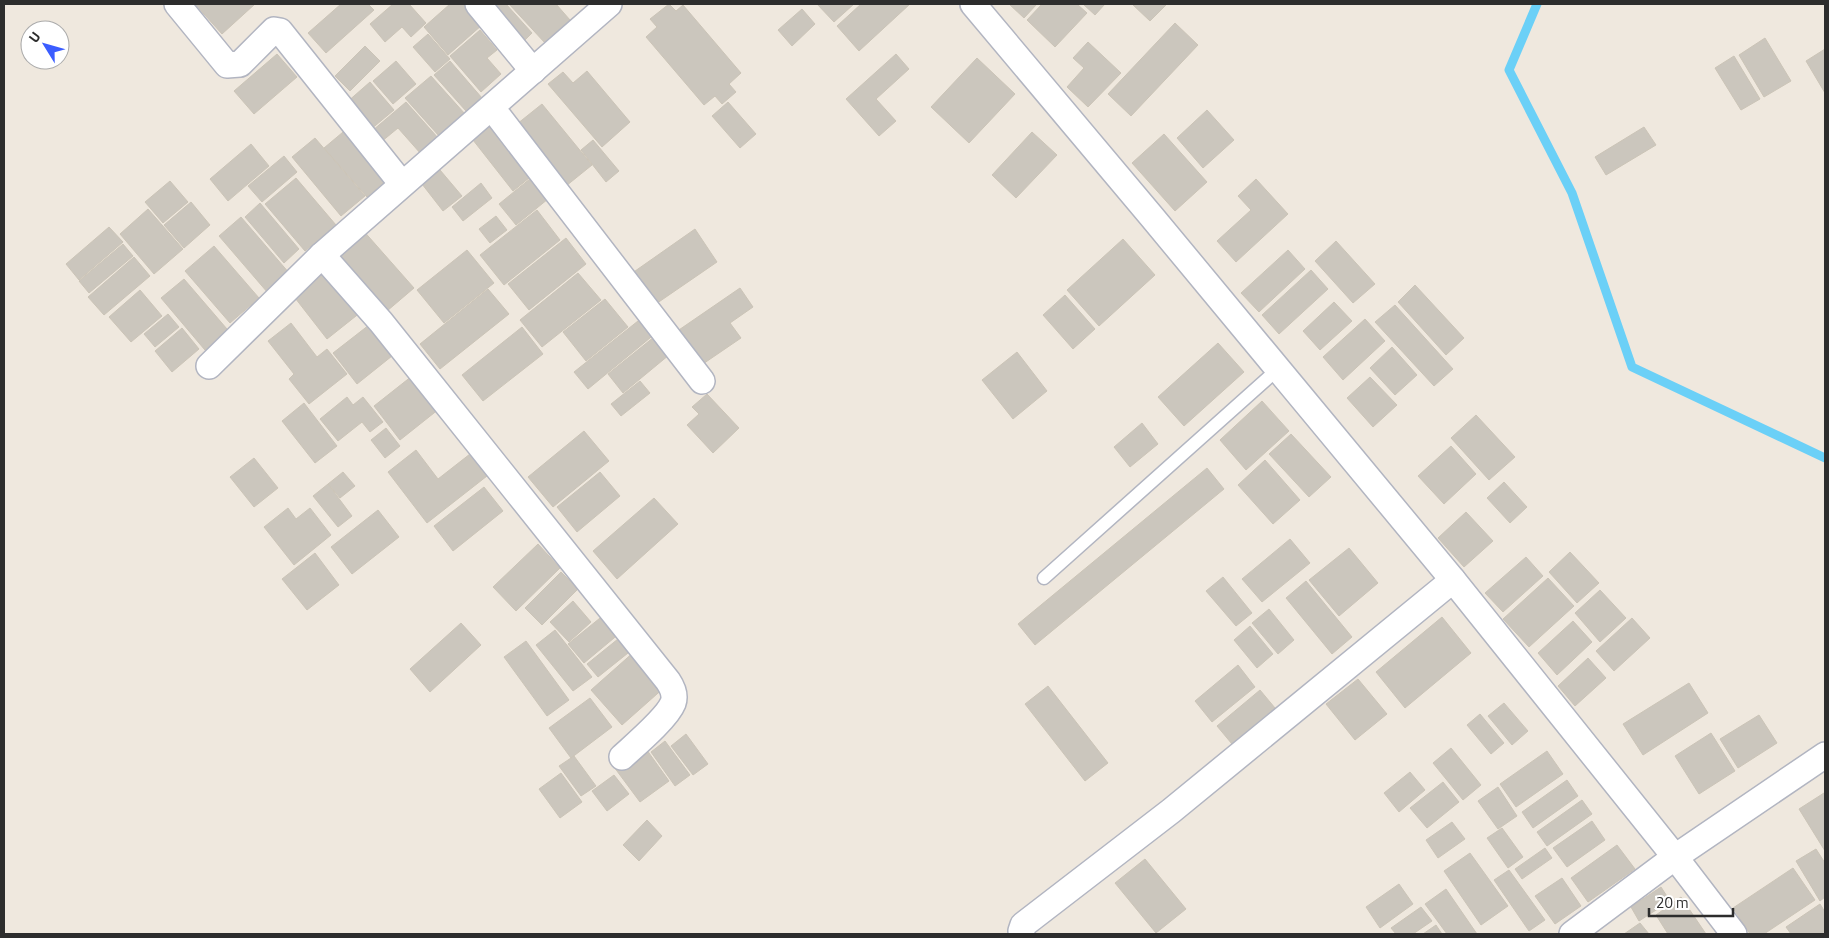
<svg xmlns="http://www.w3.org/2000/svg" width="1829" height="938" viewBox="0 0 1829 938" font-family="'Titillium Web',sans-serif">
  <rect width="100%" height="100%" fill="#efe8de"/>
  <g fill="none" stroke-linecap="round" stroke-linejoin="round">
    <polyline stroke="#6bd0f7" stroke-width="9" points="1537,4 1509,70 1572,193 1632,367 1825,458"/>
  </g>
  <g fill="#cbc6bd" stroke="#cbc4b7">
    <polygon points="195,4 255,4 222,34"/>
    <polygon points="341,4 368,4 374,10 326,53 308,33"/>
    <polygon points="393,4 409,4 426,23 411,37 402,27 385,42 370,24"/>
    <polygon points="450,4 463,4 482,25 448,55 424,27"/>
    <polygon points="488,4 506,4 532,33 521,44"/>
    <polygon points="509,4 556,4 570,20 545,43"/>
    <polygon points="669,4 676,11 683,5 741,73 729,84 736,92 722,104 715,96 704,105 646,37 657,27 650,19"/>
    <polygon points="817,4 854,4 834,22"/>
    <polygon points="861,4 910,4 859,51 837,26"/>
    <polygon points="1009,4 1037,4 1024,18"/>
    <polygon points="1042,4 1077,4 1087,13 1055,47 1027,20"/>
    <polygon points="1083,4 1105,4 1095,15"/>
    <polygon points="1132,4 1167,4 1150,21"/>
    <polygon points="802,9 815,24 792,46 778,30"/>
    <polygon points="1175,23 1198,45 1131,116 1108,94"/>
    <polygon points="480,30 497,50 487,58 501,74 481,92 450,56"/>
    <polygon points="428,34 450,59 435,72 413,47"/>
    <polygon points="1765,38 1791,81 1764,97 1739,55"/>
    <polygon points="1088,42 1121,73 1088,107 1067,87 1084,68 1073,58"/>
    <polygon points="365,46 380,61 350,91 335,76"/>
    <polygon points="1825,49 1825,93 1806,61"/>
    <polygon points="277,54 297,77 254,114 234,91"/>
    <polygon points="896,54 909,69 876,99 896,121 879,136 846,99"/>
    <polygon points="1734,56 1760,99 1741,110 1715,68"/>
    <polygon points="977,58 1015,94 969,143 931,107"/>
    <polygon points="396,61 416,84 393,104 373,81"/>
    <polygon points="450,61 482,98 466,111 434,75"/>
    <polygon points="587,71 630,122 602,147 548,84 563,72 573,83"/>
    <polygon points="431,76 465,114 439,136 405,98"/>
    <polygon points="370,82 394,110 370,130 346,103"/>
    <polygon points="406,102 439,139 421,154 398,128 381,142 372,131"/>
    <polygon points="728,102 756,134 740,148 712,116"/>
    <polygon points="542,104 592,165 566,186 517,124"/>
    <polygon points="1207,110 1234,140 1203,168 1177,138"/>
    <polygon points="494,123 534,174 513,191 473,140"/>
    <polygon points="349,127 391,176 367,197 324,148"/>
    <polygon points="1644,127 1656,145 1606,175 1595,157"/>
    <polygon points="1032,132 1057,155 1016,198 992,175"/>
    <polygon points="1164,134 1207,182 1175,211 1132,163"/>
    <polygon points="315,138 365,196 341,216 292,157"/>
    <polygon points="593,140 619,171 606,182 581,150"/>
    <polygon points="251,144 269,166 228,201 210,179"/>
    <polygon points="284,156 297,172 262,202 248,186"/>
    <polygon points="440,170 462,196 443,211 422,184"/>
    <polygon points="296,178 336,225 305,251 265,204"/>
    <polygon points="531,178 548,199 516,225 499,204"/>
    <polygon points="1256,179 1288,214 1236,262 1217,241 1251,210 1238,196"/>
    <polygon points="170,181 188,202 163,223 145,202"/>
    <polygon points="481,183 492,198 463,221 452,207"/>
    <polygon points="191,202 210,225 184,248 164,225"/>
    <polygon points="260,203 299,249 284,263 245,217"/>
    <polygon points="148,209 183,249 154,274 120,234"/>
    <polygon points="537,210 560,240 504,285 480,255"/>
    <polygon points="496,216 507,230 490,243 479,229"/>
    <polygon points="241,217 290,274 268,293 219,236"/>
    <polygon points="109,227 123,242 79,280 66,264"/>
    <polygon points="361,228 414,288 387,311 334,251"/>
    <polygon points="695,229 717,262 650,308 628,276"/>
    <polygon points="566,238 586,264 529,310 508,284"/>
    <polygon points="1123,239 1155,275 1099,326 1067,290"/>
    <polygon points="1336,241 1375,284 1353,303 1315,261"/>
    <polygon points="123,244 133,256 89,293 79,281"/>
    <polygon points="214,246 259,298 230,323 185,271"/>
    <polygon points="467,250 494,283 444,323 417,290"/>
    <polygon points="1288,250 1305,269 1259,312 1241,293"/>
    <polygon points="134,257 150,276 104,315 88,297"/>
    <polygon points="326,267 361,312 327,339 292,294"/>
    <polygon points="1311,270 1328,289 1279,334 1262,315"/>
    <polygon points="578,273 601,300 542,347 520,320"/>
    <polygon points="184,279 233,336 210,356 161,298"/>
    <polygon points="1415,285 1464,338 1446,355 1398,302"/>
    <polygon points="740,288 753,307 730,323 741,338 697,368 673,334"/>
    <polygon points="488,289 509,314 440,369 420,344"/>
    <polygon points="140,290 162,316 131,342 109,317"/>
    <polygon points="1065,295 1095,329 1073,349 1043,315"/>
    <polygon points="605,299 628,327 586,361 563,332"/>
    <polygon points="1334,302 1352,321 1320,350 1303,331"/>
    <polygon points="1395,305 1453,369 1434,386 1375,322"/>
    <polygon points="168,314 179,327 155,347 144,334"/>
    <polygon points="643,317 656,333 588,389 574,372"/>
    <polygon points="1365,319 1385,341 1343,380 1323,357"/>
    <polygon points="291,323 317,357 327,349 347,374 309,404 289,379 294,374 268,341"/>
    <polygon points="369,325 392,356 357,384 333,353"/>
    <polygon points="522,327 543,354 483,401 462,375"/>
    <polygon points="182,328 199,349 172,372 155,351"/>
    <polygon points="654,337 669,355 623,393 608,374"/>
    <polygon points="1218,343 1244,372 1184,426 1158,397"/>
    <polygon points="1392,347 1417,375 1395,395 1370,368"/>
    <polygon points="1017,352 1047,391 1013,419 982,380"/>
    <polygon points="412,376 439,409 400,440 374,406"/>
    <polygon points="1370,377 1397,405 1373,427 1347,398"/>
    <polygon points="640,381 650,393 621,416 611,404"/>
    <polygon points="707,394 739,428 713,453 687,425 699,414 692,407"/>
    <polygon points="347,397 353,405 363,397 383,422 370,432 362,422 338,441 320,419"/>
    <polygon points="1262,401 1289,431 1246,470 1220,440"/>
    <polygon points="304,403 337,446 315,463 282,421"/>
    <polygon points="1476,415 1515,457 1489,480 1451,438"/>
    <polygon points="1142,423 1158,444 1130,467 1114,447"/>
    <polygon points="386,428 400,446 385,458 371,440"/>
    <polygon points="584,431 609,461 553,507 528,477"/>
    <polygon points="1291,434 1331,477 1309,497 1269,454"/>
    <polygon points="1451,446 1476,474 1444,504 1418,476"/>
    <polygon points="416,450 438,479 470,454 487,476 427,523 388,472"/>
    <polygon points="254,458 278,488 254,507 230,477"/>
    <polygon points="1265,460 1300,500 1273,524 1238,485"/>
    <polygon points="1207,468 1224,489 1035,645 1018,624"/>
    <polygon points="343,472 355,486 340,498 328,484"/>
    <polygon points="600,472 620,496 577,532 557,507"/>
    <polygon points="1504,482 1527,507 1510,523 1487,498"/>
    <polygon points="328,484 352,516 338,527 313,496"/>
    <polygon points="484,487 503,511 453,551 434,526"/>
    <polygon points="654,498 678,524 617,579 593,551"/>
    <polygon points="288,508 296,519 310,508 331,535 294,565 264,527"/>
    <polygon points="378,510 399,537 352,574 331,547"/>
    <polygon points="1466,512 1493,541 1464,567 1438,538"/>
    <polygon points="1290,539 1310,563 1262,602 1242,579"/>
    <polygon points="538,544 560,568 516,611 493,587"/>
    <polygon points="1349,548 1378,583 1339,616 1309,580"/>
    <polygon points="1570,552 1599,583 1577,603 1549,572"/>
    <polygon points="315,553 339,585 307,610 282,579"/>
    <polygon points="1526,557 1543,576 1503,612 1485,593"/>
    <polygon points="561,572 578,589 542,625 525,608"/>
    <polygon points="1223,577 1252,613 1236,626 1206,591"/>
    <polygon points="1548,578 1574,606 1529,647 1503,619"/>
    <polygon points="1306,581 1352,637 1332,654 1286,598"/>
    <polygon points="1600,590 1626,618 1600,642 1575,613"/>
    <polygon points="573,601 591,622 569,642 550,622"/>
    <polygon points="1269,609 1294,640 1278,654 1252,623"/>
    <polygon points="605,614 620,633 584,663 568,644"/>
    <polygon points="1442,617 1471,653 1405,708 1376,672"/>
    <polygon points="1632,618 1650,638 1614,671 1596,651"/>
    <polygon points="1573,621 1592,642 1557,675 1538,653"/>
    <polygon points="461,623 481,645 430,692 410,669"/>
    <polygon points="1250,626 1273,654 1257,668 1234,640"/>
    <polygon points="555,630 592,677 573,691 536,645"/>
    <polygon points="618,639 628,653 598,677 587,664"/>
    <polygon points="526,641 569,700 547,716 504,657"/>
    <polygon points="635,651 666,686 622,725 591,690"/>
    <polygon points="1588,658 1606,678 1575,706 1558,686"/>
    <polygon points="1238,665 1255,687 1212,722 1195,701"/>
    <polygon points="1358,679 1387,714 1355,740 1326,704"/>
    <polygon points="1689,683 1708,713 1643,755 1623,724"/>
    <polygon points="1048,686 1108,763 1085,781 1025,704"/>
    <polygon points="1260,690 1275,708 1232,744 1217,726"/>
    <polygon points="590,698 612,727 571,758 549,728"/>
    <polygon points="1504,703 1528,731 1512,745 1488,716"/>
    <polygon points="1480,714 1504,743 1491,754 1467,725"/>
    <polygon points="1759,715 1777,743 1738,768 1720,739"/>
    <polygon points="1711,733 1735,771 1699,794 1675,756"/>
    <polygon points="686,734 708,764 693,775 671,746"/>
    <polygon points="665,741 690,775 675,786 651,752"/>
    <polygon points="644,746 669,781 640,802 614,767"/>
    <polygon points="1451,748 1481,785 1463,800 1433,763"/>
    <polygon points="1547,751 1563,774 1516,807 1500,784"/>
    <polygon points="574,756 596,786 581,796 559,766"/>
    <polygon points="1410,772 1425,790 1399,812 1384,793"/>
    <polygon points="561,773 582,802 560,818 539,789"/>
    <polygon points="614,775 629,794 607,811 592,791"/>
    <polygon points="1567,780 1578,796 1533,828 1522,812"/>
    <polygon points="1443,782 1459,802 1427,828 1410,808"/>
    <polygon points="1498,787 1517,816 1498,829 1478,801"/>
    <polygon points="1824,793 1825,794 1825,851 1799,809"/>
    <polygon points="1582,800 1592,814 1547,846 1537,832"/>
    <polygon points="647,820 662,836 639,861 623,845"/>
    <polygon points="1592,821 1605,840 1567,867 1553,848"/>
    <polygon points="1452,822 1465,839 1438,858 1426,840"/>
    <polygon points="1502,828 1523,857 1508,868 1487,838"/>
    <polygon points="1617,845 1635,869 1588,902 1571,878"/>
    <polygon points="1545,848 1552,858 1522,879 1515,869"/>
    <polygon points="1816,849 1825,863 1825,897 1820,901 1796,861"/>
    <polygon points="1470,853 1508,906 1481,925 1444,871"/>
    <polygon points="1145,859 1186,909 1156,933 1115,883"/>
    <polygon points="1793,868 1815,900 1764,934 1750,934 1733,908"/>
    <polygon points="1509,870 1545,920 1529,931 1494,880"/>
    <polygon points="1562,878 1581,906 1555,924 1535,896"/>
    <polygon points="1399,884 1413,904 1380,928 1366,907"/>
    <polygon points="1661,887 1670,901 1639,921 1631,907"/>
    <polygon points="1446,889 1477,934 1447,934 1425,904"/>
    <polygon points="1681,897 1706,934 1668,934 1656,915"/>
    <polygon points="1820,904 1825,912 1825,934 1791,934 1786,927"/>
    <polygon points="1421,907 1432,921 1413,934 1396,934 1391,928"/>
    <polygon points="1640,923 1649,934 1624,934"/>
    <polygon points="1436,925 1442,934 1423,934"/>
  </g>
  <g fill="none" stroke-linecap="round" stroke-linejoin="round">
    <g stroke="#b2b5c1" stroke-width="15">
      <polyline id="service" points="1044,578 1278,369"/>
    </g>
    <g stroke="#b2b5c1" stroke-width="28">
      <g id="minor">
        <polyline points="177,4 227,65 240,64 274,30 280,31 402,184"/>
        <polyline points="478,4 533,71"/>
        <polyline points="973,4 1152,217 1453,580 1675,857 1734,934"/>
        <polyline points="492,108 702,381"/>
        <path d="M322 255 381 322 668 681C672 687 676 695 673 703 667 718 635 745 622 757"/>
        <polyline points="209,366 322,255 609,4"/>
        <polyline points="1022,934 1021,931 1023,925 1171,811 1453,580"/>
        <polyline points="1572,934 1675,857 1825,755"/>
      </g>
    </g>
    <use href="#service" stroke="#fff" stroke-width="12"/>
    <use href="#minor" stroke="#fff" stroke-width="25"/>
  </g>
  <rect width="1829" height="938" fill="none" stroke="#2d2d2d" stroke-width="10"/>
  <g transform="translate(45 45) rotate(307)"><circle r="24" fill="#ffffff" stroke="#ababab"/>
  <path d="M0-4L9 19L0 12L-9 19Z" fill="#3b5dff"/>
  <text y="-8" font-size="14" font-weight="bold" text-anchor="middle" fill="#2d2d2d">U</text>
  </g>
  <path d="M1649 908v8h84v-8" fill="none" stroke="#2d2d2d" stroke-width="2.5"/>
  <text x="1656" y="908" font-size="15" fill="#2d2d2d" stroke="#ffffff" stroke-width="4" paint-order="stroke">20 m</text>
</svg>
